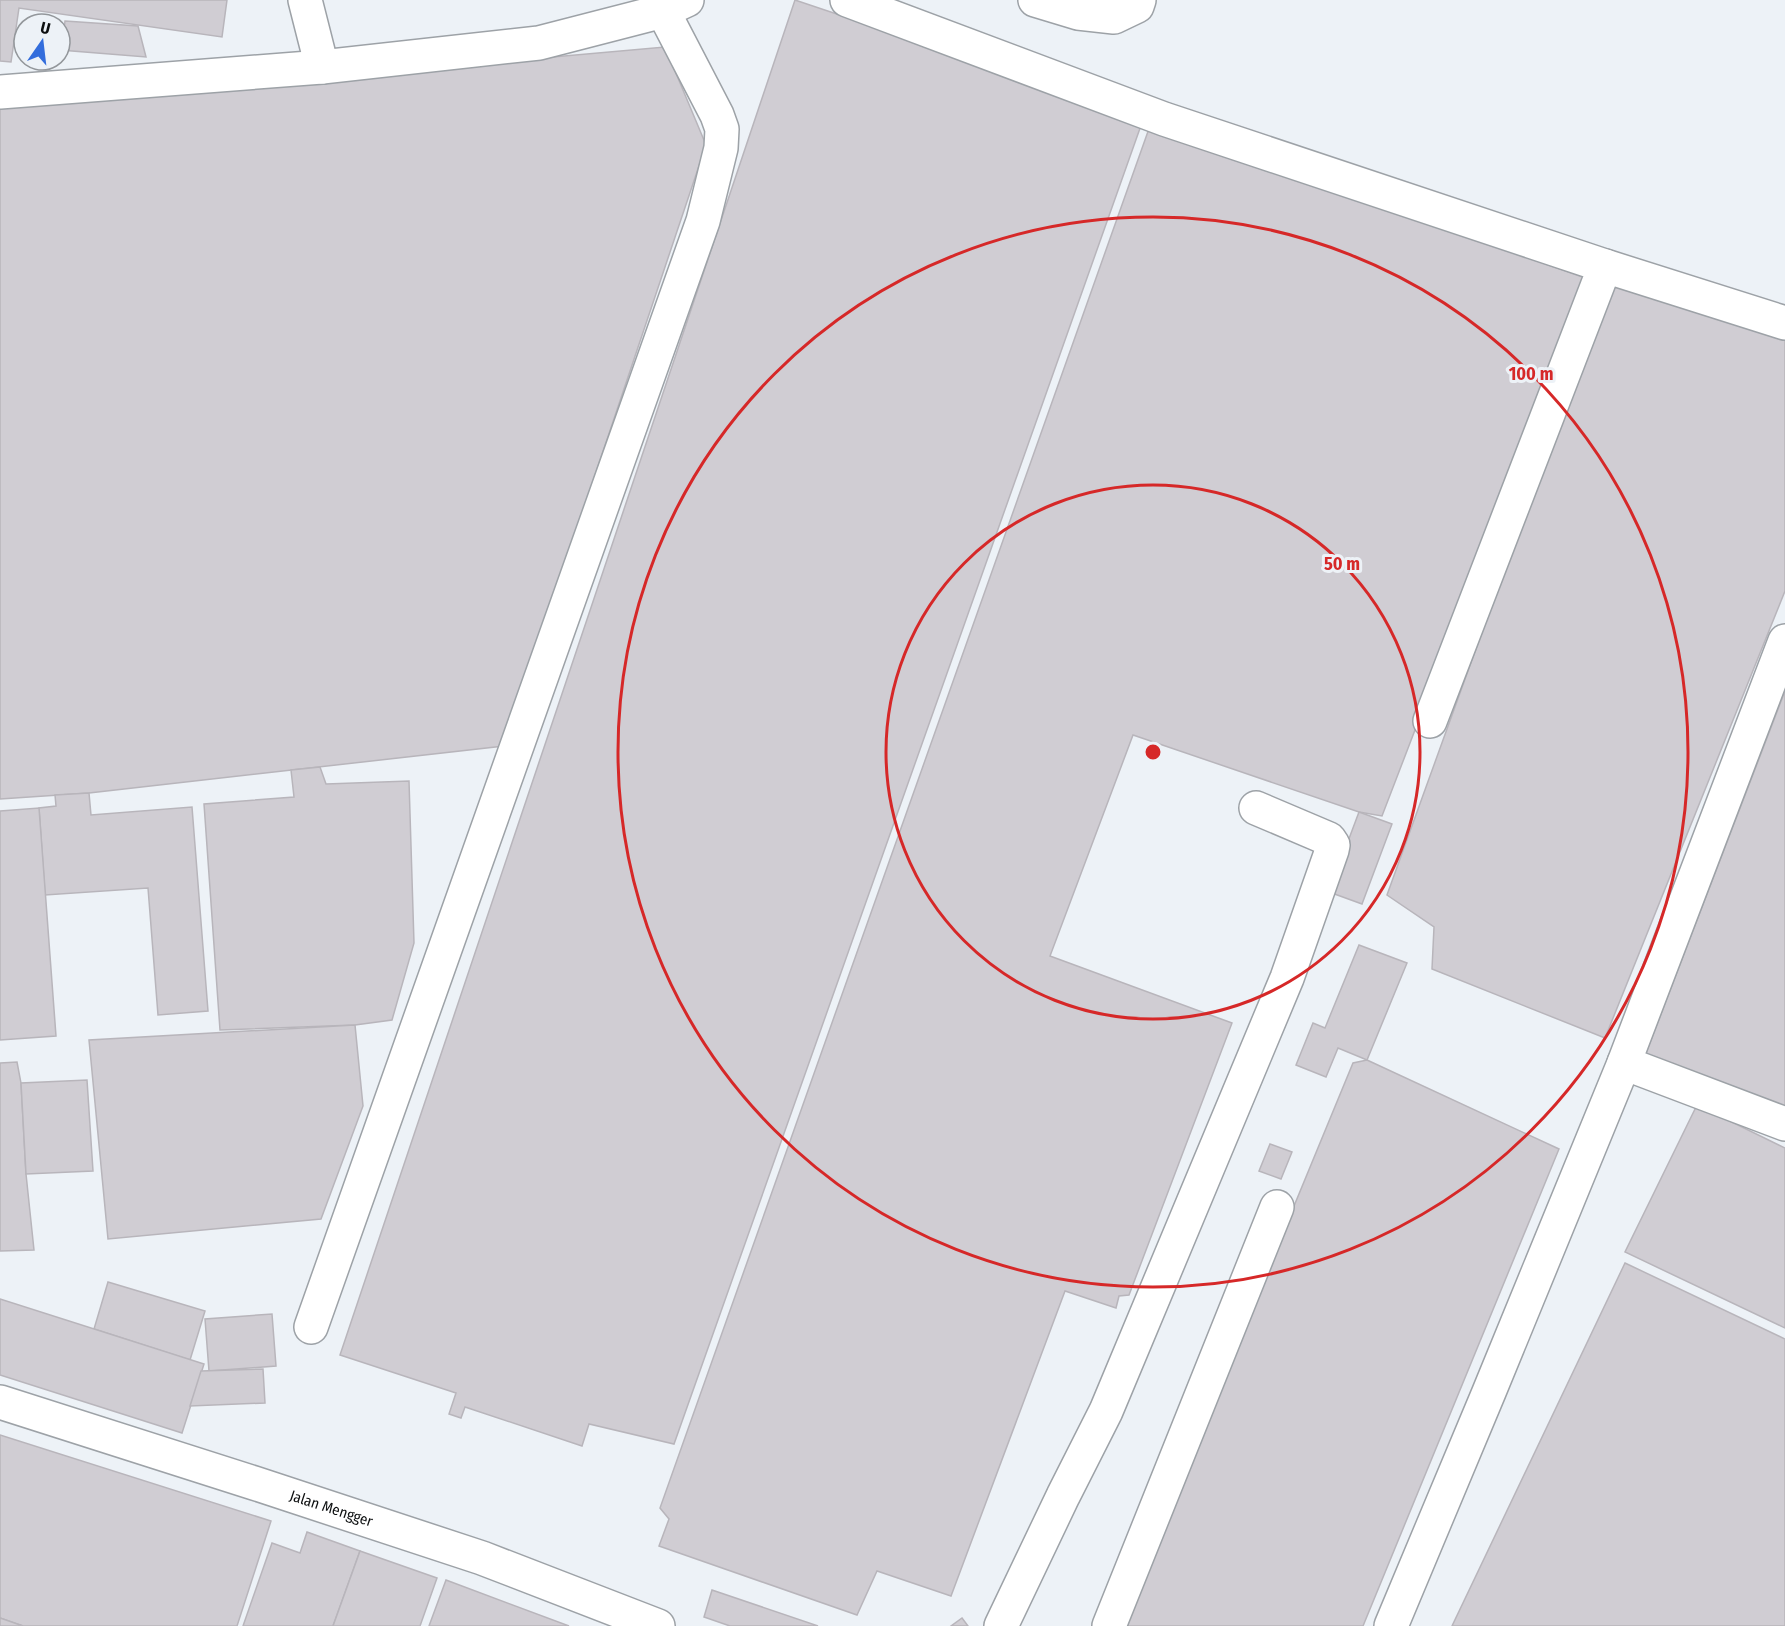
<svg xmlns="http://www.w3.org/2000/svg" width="1785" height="1626" viewBox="0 0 1785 1626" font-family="'Fira Sans Condensed',sans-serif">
  <rect width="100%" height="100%" fill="#edf2f7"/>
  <g fill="#d0cdd3" stroke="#b8b5bb" stroke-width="1.5">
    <polygon points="0,0 227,0 222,37 19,8 11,62 0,61"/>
    <polygon points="795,0 1144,117 674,1444 589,1424 582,1446 465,1407 461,1418 449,1414 456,1393 340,1355"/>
    <polygon points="65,21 138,26 146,57 60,50 60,29 64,29"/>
    <polygon points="665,47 706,145 504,746 89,793 0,799 0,106"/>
    <polygon points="1151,123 1588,279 1382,816 1359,812 1133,735 1050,956 1232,1023 1129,1295 1119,1296 1116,1308 1065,1291 951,1596 877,1571 857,1615 659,1546 669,1519 660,1508"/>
    <polygon points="1611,275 1785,338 1785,591 1605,1038 1432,969 1434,927 1387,895"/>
    <polygon points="1785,691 1785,1112 1644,1058"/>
    <polygon points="320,767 326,784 409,781 414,943 392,1020 355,1025 220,1030 204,804 294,797 291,770"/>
    <polygon points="89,793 91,815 192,807 208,1011 158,1015 148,888 45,895 39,808 56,806 55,795"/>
    <polygon points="39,808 56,1036 0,1040 0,811"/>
    <polygon points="1359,812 1392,824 1362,904 1329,892"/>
    <polygon points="1359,945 1407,963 1367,1060 1338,1048 1326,1077 1296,1065 1313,1023 1325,1028"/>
    <polygon points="355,1025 363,1106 321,1219 108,1239 89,1040"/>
    <polygon points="1367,1060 1559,1149 1363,1626 1129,1626 1122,1623 1353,1063"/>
    <polygon points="17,1062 21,1083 26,1174 34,1250 0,1251 0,1063"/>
    <polygon points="87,1080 93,1171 26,1174 21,1083"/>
    <polygon points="1697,1105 1785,1148 1785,1328 1625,1252"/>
    <polygon points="1270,1144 1292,1152 1281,1179 1259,1171"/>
    <polygon points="1625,1263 1785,1339 1785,1626 1452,1626"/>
    <polygon points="108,1282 205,1311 190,1360 94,1329"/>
    <polygon points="0,1299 204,1364 182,1433 0,1375"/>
    <polygon points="272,1314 276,1366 209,1371 205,1319"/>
    <polygon points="263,1369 265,1403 190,1406 201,1371"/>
    <polygon points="0,1435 271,1521 237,1626 23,1626 0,1618"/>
    <polygon points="307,1532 360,1551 333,1626 243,1626 272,1543 300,1553"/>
    <polygon points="360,1551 437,1578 420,1626 333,1626"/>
    <polygon points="446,1580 569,1626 429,1626"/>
    <polygon points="712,1590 818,1626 730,1626 704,1617"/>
    <polygon points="0,1618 23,1626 0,1626"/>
    <polygon points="962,1618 968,1626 951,1626"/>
  </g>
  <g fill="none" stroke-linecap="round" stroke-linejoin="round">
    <g stroke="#9da2a7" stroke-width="36">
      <g id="minor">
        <polyline points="305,0 322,67"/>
        <polyline points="847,0 1164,119 1605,266 1430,721"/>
        <polyline points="1035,0 1078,13 1114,17 1137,6 1139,0"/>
        <polyline points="0,92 322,67 539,43 663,11 687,0"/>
        <polyline points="1605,266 1785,323"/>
        <polyline points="1624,1063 1785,1124"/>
        <polyline points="311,1327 703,221 721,148 722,129 717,115 663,11"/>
        <path id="s1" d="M0 1402 254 1483 482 1558 658 1626"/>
        <polyline points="1001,1626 1063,1496 1106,1411 1287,978 1332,850 1333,845 1329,839 1256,808"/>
        <polyline points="1109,1626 1277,1207"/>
        <polyline points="1391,1626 1489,1392 1624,1063 1785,641"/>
      </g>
    </g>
    <use href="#minor" stroke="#fff" stroke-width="33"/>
  </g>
  <g fill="none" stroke="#d62828" stroke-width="3">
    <circle cx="1153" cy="752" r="267"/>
    <circle cx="1153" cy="752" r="535"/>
  </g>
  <g text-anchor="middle" stroke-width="6" stroke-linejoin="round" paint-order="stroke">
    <g font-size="15" fill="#0d0f10" stroke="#edf2f7">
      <text dy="5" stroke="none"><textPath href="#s1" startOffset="348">Jalan Mengger</textPath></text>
    </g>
  </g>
  <circle cx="1153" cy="752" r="9" fill="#d62828" stroke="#edf2f7" stroke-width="3"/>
  <g font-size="18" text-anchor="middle" font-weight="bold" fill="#d62828" stroke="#edf2f7" stroke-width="6" stroke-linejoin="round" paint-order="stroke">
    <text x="1531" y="380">100 m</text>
    <text x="1342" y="570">50 m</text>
  </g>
  <g transform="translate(42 42) rotate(14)"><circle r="28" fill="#edf2f7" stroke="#93979b" stroke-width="1.5"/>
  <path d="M0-4.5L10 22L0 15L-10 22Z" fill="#336ddc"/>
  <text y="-9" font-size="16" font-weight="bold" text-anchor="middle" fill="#0d0f10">U</text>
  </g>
</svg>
